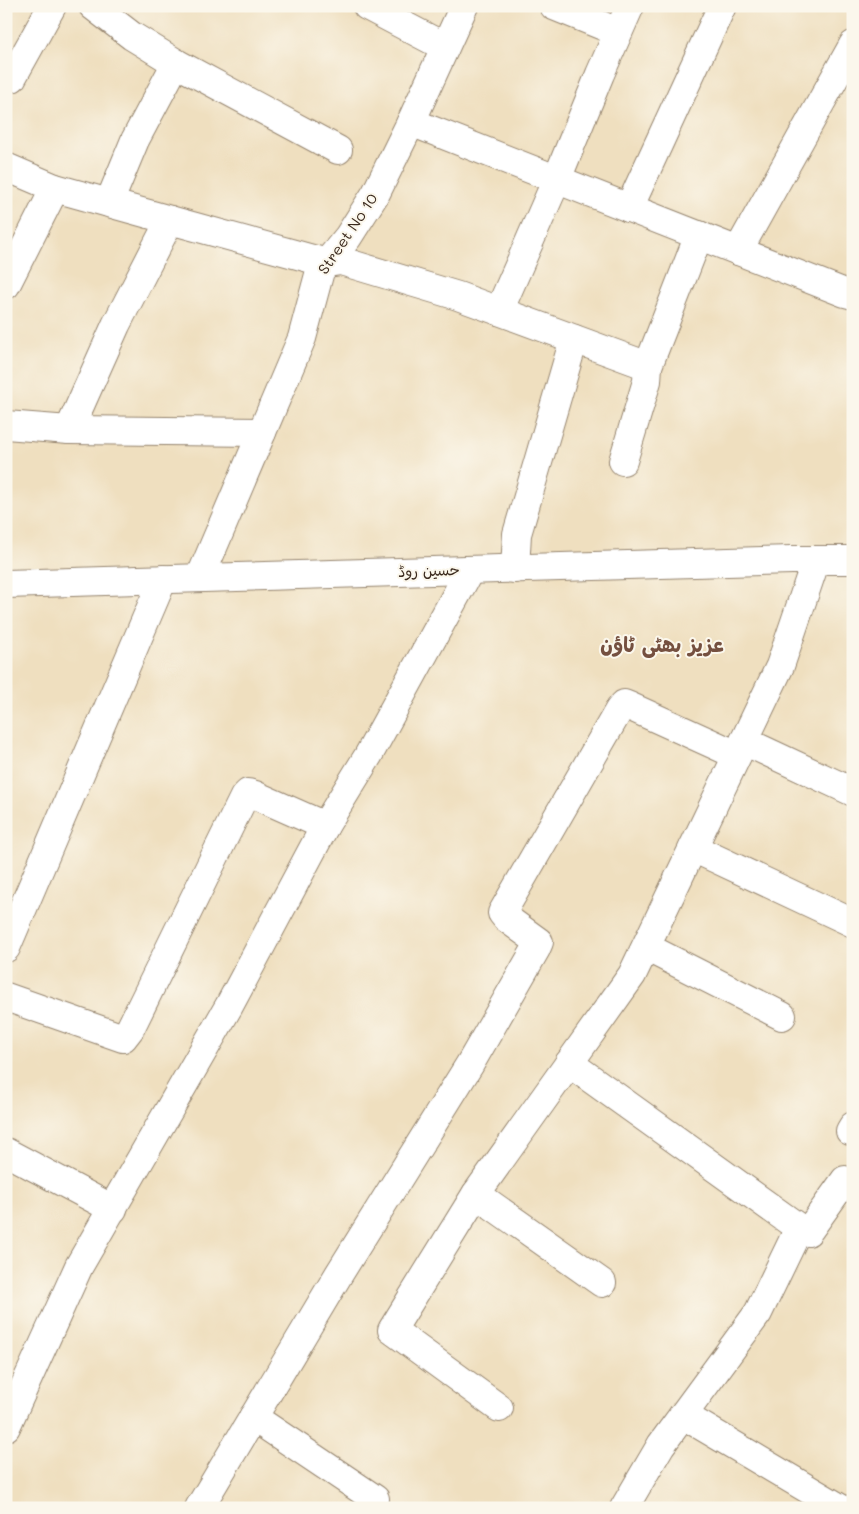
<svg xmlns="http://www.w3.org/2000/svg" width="859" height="1514" viewBox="0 0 859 1514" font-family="Mali,'Playpen Sans Arabic',sans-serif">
  <rect width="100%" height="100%" fill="#fbf7ec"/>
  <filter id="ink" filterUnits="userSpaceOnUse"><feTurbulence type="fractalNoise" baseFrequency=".02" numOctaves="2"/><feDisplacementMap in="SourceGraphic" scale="10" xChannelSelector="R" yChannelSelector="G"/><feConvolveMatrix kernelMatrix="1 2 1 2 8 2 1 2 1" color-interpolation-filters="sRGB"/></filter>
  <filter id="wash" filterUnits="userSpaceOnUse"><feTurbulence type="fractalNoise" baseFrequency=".0096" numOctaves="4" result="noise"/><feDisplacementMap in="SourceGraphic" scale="20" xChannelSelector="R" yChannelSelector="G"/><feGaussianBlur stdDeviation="1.12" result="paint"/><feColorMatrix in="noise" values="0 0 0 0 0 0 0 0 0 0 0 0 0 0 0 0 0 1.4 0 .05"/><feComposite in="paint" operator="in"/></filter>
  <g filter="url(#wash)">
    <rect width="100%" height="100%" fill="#efdfbf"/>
  </g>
  <g filter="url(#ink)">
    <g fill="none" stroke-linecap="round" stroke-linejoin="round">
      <g stroke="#95846e" stroke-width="30">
        <g id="minor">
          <polyline points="93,6 132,36 176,63"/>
          <polyline points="367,6 445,47"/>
          <polyline points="554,6 618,32"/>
          <polyline points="6,75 12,78 52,6"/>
          <polyline points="411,122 845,293 853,295"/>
          <polyline points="6,167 55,188"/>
          <polyline points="109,203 135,140 176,63 338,150"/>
          <polyline points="629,208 722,6"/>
          <polyline points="738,251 853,45"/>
          <polyline points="6,285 55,188 170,220"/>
          <polyline points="499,311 557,179 600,74 630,6"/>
          <polyline points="6,425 69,430 262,432"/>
          <polyline points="69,430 116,325 170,220 327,263 341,261 458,296 648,366 699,235"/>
          <polyline points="623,461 647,381 648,366"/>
          <polyline points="515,569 517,534 574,339"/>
          <polyline points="200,578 302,338 320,271 348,237 376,193 411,122 464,6"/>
          <polyline points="6,584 792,560 853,560"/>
          <polyline points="744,741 853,792"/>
          <polyline points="693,848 853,923"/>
          <polyline points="646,947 782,1016"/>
          <polyline points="6,948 163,579"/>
          <polyline points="6,997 123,1038 130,1029 244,797 248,793 255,795 325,826"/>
          <polyline points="569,1063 799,1228 808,1232 845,1180 853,1184"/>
          <polyline points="850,1131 853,1126"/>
          <polyline points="6,1152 113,1209"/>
          <polyline points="476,1194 602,1283"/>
          <polyline points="499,1408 392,1330 476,1194 632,975 780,666 816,560"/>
          <polyline points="683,1415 840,1508"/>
          <polyline points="253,1417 375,1499"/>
          <polyline points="6,1427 79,1266 229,1006 325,826 368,756 470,570"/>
          <polyline points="199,1508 339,1274 470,1064 536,949 539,942 506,918 502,913 619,710 624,704 629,706 737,755"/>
          <polyline points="624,1508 661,1445 758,1313 799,1228"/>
        </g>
      </g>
      <use href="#minor" stroke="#fff" stroke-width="28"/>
    </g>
  </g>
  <g text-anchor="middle" stroke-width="4" stroke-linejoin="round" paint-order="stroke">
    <g font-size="15" fill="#3b2a1e" stroke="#fbf7ec">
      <text transform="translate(348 234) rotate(-56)" y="5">Street No 10</text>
      <text transform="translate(429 571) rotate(-2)" y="5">حسین روڈ</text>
    </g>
    <g font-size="20" font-weight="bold" fill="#755040" stroke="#fbf7ec">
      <text x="662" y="652">عزیز بھٹی ٹاؤن</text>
    </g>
  </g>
  <rect width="859" height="1514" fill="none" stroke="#fbf7ec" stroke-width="25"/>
</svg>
